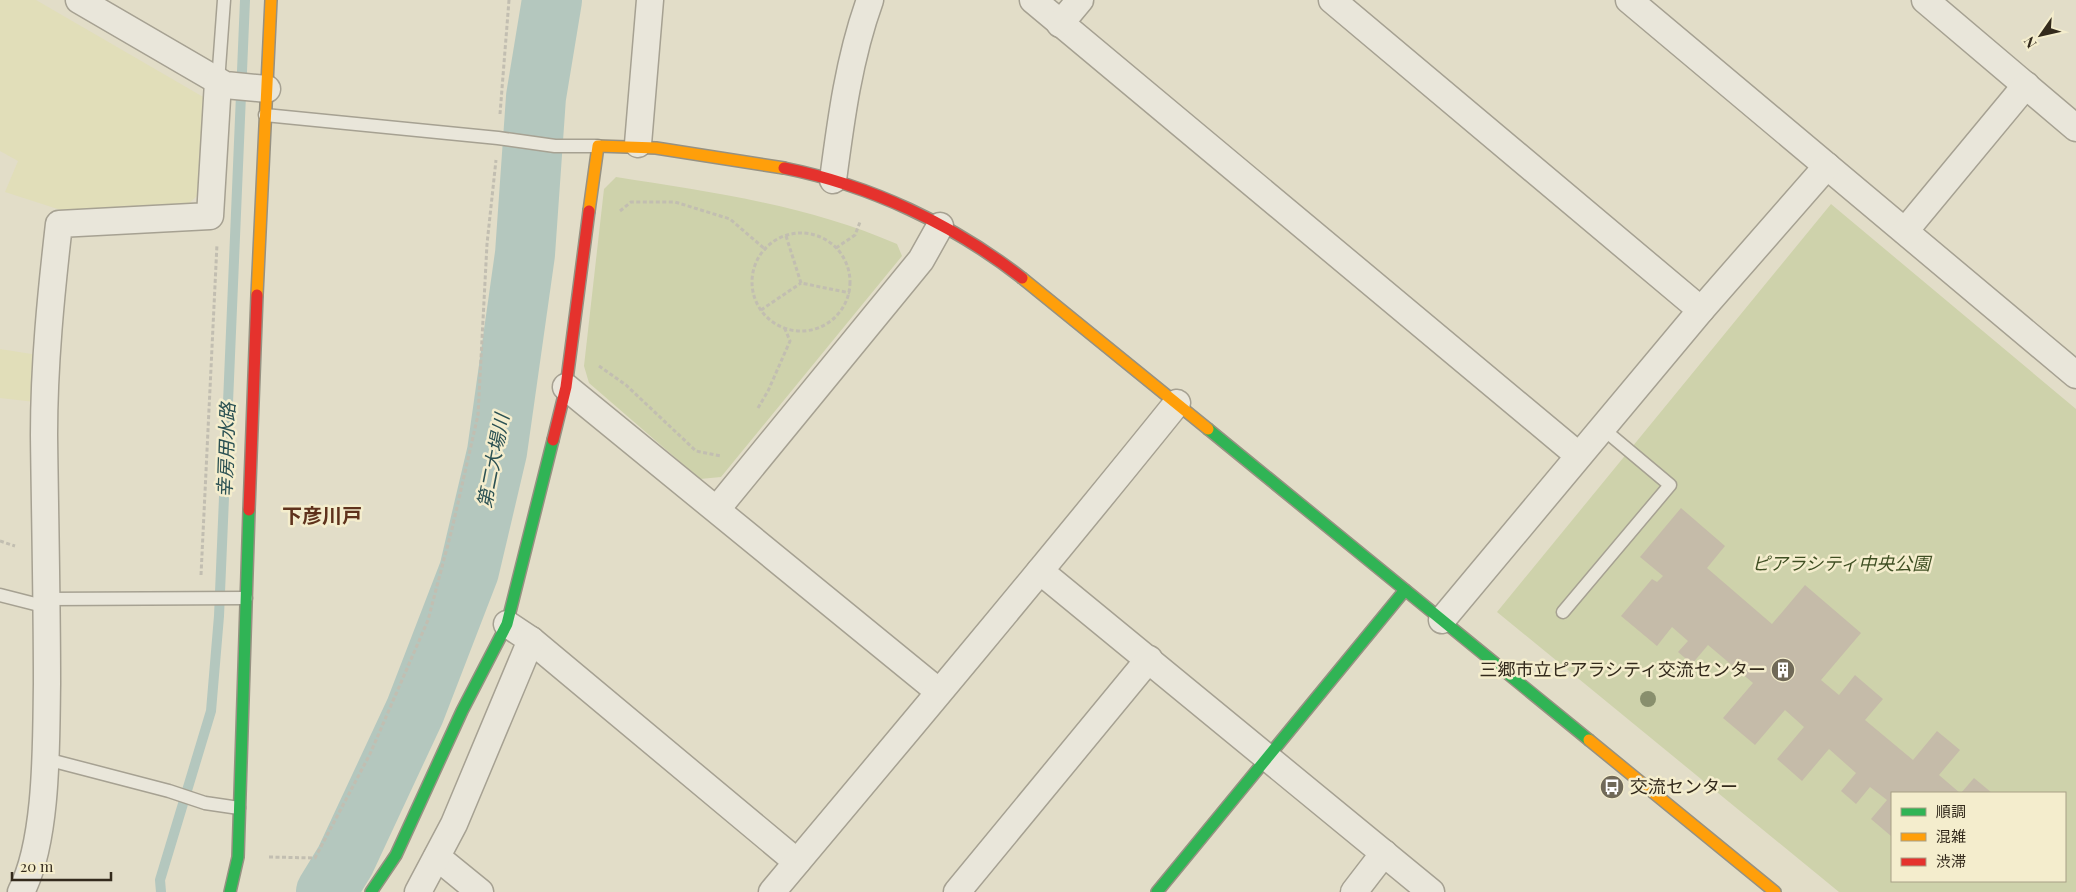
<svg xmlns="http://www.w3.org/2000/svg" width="2076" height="892" viewBox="0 0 2076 892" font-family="'Playfair Display','Noto Sans JP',serif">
  <rect width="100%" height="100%" fill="#e2ddc8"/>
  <g fill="#e1deb9">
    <polygon points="0,0 36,0 205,98 200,193 183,209 67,212 5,192 18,161 0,151"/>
    <polygon points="0,349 38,355 35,402 0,398"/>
  </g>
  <g fill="#ced2ab" fill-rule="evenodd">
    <path d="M616 177C711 192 807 205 897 244L902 256 721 477 700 479 589 383 584 366 604 189Z"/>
    <path d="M1831 204 2076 409V892H1839L1497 612ZM1892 793H2065V881H1892Z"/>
  </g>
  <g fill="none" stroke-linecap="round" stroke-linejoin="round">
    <polyline stroke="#b4c7be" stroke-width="10" points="161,892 160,880 211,711 219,616 245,0"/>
    <polyline stroke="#b4c7be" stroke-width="60" points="326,892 345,861 415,711 469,571 497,452 525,254 536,97 552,0"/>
  </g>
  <g fill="#c5bba9">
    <polygon points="1681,508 1725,546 1707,568 1772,624 1805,585 1861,633 1821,680 1839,695 1855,675 1883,699 1865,720 1913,760 1937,731 1960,750 1939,775 1960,793 1892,793 1891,836 1871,819 1887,800 1870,787 1856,804 1841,791 1856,773 1829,749 1802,781 1777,759 1804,727 1785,710 1755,745 1723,718 1753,683 1708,645 1692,664 1678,652 1688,641 1672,627 1657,646 1621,616 1652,579 1657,582 1663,576 1640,557"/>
    <polygon points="1974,778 1992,793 1961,793"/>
  </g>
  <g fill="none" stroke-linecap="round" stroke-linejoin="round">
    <g stroke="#a6a192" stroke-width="15">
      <g id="lane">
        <polyline points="218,82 224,0"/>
        <polyline points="265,115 498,138 555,146 598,146"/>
        <polyline points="0,595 47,607"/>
        <polyline points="47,599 246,598"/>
        <polyline points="1563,612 1670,485 1602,428"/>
        <polyline points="46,759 169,791 205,803 239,808"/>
      </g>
    </g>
    <g stroke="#a6a192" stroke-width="29">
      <g id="street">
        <polyline points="79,0 225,85 267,89"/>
        <polyline points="1033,0 1578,455"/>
        <polyline points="1332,0 1701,310"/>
        <polyline points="1629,0 2076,375"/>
        <polyline points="1925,0 2076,128"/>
        <polyline points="1060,24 1080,0"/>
        <polyline points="638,144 650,0"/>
        <path d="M833 180C841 119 849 58 870 0"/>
        <polyline points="1905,231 2026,85"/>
        <polyline points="566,387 938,691"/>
        <polyline points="717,509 921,260 940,226"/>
        <polyline points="1040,571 1431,892"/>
        <polyline points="1442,620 1701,310 1827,166"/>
        <polyline points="507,624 531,640 797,862"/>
        <polyline points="437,857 480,892"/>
        <path d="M21 892C48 840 46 742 47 684 47 601 45 518 44 435 44 364 51 294 59 224L210 216 218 82"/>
        <polyline points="418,892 454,824 531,640"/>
        <path d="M772 892C908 730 1044 568 1177 403"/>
        <polyline points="957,892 1149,659"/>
        <polyline points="1354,892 1384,853"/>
      </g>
    </g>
    <g stroke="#969182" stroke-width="14">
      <g id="fast">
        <polyline points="1208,429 1589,740"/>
        <polyline points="230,892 238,857 249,510"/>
        <polyline points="371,892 396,855 462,711 507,624 553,440"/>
        <polyline points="1157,892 1405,590"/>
      </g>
    </g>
    <g stroke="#969182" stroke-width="14">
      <g id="slow">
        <polyline points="589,211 598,146 656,148 784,168"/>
        <polyline points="1022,278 1208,429"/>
        <polyline points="257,295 271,0"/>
        <polyline points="1589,740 1775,892"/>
      </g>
    </g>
    <g stroke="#969182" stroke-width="14">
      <g id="jam">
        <path d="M784 168C869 185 953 224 1022 278"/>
        <polyline points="553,440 566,387 589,211"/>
        <polyline points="249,510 257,295"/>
      </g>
    </g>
    <g stroke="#c2beb1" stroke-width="3" stroke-dasharray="4 2.5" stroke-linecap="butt">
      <polyline points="500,114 509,0"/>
      <polyline points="620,211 631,202 675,202 730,219 766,250"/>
      <circle cx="801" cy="282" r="49"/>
      <polyline points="786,236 801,283 850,293"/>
      <polyline points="836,248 855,235 860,222"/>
      <polyline points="761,310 801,283"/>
      <polyline points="599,366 626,385 696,451 721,456"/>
      <polyline points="758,408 768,391 790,341 785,329"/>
      <polyline points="0,541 15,546"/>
      <polyline points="201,575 217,244"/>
      <polyline points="269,857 315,858 370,754 428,620 452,529 478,415 487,244 496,160"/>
    </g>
    <use href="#lane" stroke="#e9e6da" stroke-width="12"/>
    <use href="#street" stroke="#e9e6da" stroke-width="26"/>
    <use href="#fast" stroke="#30b455" stroke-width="11"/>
    <use href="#slow" stroke="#ff9f0a" stroke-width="11"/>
    <use href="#jam" stroke="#e5322d" stroke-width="11"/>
  </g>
  <circle fill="#888f6d" cx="1648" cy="699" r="8"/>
  <defs>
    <g id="building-disc" transform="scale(1.25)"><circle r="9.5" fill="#706958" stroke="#f4edcd"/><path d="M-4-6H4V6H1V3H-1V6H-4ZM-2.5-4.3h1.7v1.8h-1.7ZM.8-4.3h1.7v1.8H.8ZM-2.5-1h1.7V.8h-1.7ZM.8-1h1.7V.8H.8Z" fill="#fff"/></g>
    <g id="bus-disc" transform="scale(1.25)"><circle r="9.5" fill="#706958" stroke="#f4edcd"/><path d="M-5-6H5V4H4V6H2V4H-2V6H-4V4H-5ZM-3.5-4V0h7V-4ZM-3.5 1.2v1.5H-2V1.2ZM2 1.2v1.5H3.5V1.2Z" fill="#fff"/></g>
  </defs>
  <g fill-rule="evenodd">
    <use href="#building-disc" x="1783" y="670"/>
    <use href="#bus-disc" x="1612" y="787"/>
  </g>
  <g text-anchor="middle" stroke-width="5" stroke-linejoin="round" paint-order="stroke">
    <g font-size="18" font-style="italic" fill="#3f4f23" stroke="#f4edcd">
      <text x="1841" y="570">ピアラシティ中央公園</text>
    </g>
    <g font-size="18" fill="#332a1c" stroke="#f4edcd" text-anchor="end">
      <text x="1766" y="676">三郷市立ピアラシティ交流センター</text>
      <text x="1630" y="793" text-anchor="start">交流センター</text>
    </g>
    <g font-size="19" font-style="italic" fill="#2b5153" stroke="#f4edcd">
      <text transform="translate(226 450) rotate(-88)" y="7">幸房用水路</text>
      <text transform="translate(493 461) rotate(-79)" y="7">第二大場川</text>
    </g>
    <g font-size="20" font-weight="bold" fill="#5f321c" stroke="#f4edcd">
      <text x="322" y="523">下彦川戸</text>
    </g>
  </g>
  <rect x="1891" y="792" width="175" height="90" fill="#f4edcd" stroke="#a79f86"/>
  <rect x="1901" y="808" width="25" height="8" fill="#30b455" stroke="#a79f86"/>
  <text x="1936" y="817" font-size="15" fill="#332a1c">順調</text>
  <rect x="1901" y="833" width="25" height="8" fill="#ff9f0a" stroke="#a79f86"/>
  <text x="1936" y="842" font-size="15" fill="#332a1c">混雑</text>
  <rect x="1901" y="858" width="25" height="8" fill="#e5322d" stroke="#a79f86"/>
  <text x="1936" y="867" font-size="15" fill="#332a1c">渋滞</text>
  <g transform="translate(2041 35) rotate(236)" stroke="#f4edcd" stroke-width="4" paint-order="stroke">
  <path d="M0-4L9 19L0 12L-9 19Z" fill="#332a1c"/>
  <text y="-8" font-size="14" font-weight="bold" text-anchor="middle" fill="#332a1c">N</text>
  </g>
  <path d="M12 872v8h99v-8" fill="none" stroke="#332a1c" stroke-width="2.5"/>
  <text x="20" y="872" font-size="15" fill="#332a1c" stroke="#f4edcd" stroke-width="4" paint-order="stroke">20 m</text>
</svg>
